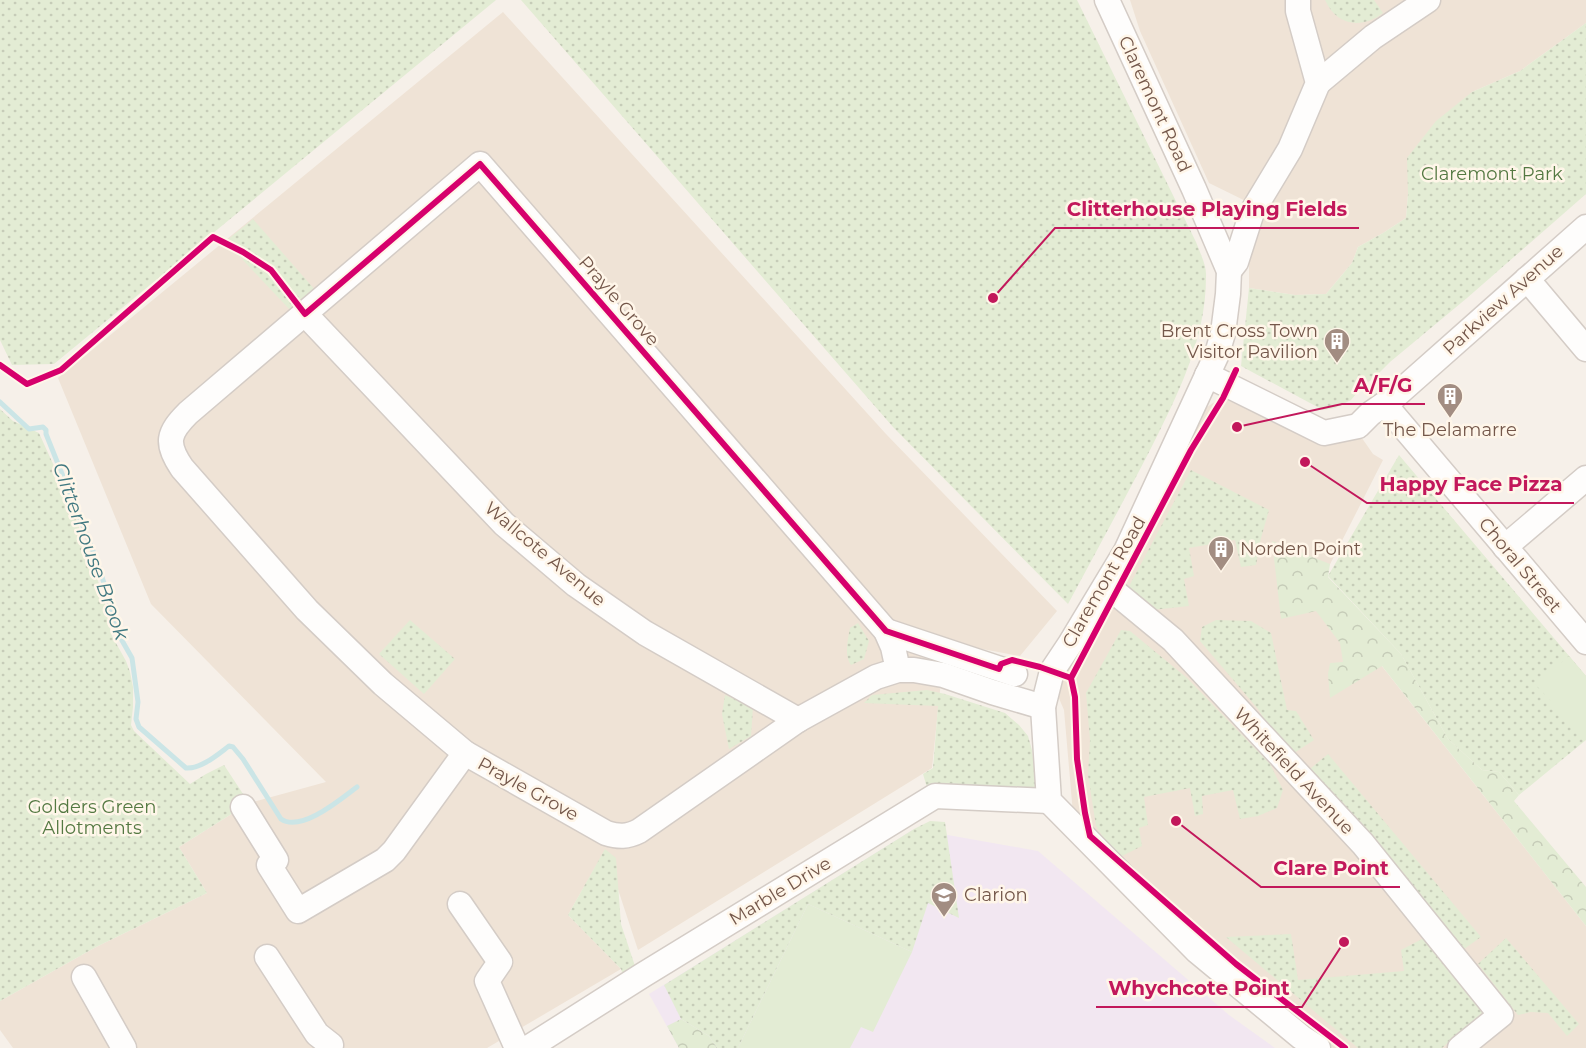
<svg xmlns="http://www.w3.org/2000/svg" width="1586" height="1048" viewBox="0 0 1586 1048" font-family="Montserrat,sans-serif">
  <defs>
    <pattern id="green-dots" width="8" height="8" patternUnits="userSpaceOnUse" patternTransform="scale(1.5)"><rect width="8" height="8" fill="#e3ecd4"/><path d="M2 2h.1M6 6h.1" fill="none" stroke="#c6ccb8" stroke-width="1.8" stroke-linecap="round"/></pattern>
    <pattern id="forest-crowns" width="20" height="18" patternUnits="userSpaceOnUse" patternTransform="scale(1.5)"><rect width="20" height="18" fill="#e3ecd4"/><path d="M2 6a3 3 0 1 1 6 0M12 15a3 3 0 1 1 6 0" fill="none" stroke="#c6ccb8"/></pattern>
  </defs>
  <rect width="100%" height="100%" fill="#f6f0e9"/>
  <g fill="#efe3d6">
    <polygon points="1130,0 1586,0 1586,23 1520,71 1472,92 1408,194 1406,218 1383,233 1358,247 1352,263 1326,294 1295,295 1249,288 1249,254 1266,211 1209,183 1140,31"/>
    <polygon points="503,12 886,434 1057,611 1020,656 945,642 932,768 638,950 605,850 568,915 621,969 487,1048 13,1048 0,1030 0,1001 96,947 207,893 179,847 249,803 326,782 151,604 58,378"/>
    <polygon points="1222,397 1318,444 1328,445 1340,442 1357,431 1373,454 1383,460 1319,586 1586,926 1586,1048 1333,1048 1260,989 1225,964 1074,825 1064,710 1055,689 1204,409"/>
  </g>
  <polygon fill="#f2e7f1" points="914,829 1038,851 1229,1015 1275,1048 679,1048 649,994"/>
  <g fill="url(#green-dots)">
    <polygon points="0,0 496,0 54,364 12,365 0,340"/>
    <path d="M521 0H1077L1196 242C1200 253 1207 266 1206 277 1206 341 1176 398 1148 454 1122 504 1095 554 1068 604L893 427Z"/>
    <path d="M1325 0H1374L1383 13C1361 30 1336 25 1325 0Z"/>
    <polygon points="1586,23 1586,194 1467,298 1390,362 1377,375 1361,388 1351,400 1335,408 1323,410 1241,366 1249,288 1295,295 1326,294 1352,263 1358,247 1383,233 1406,218 1408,194 1407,158 1436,121 1472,92 1520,71"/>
    <polygon points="253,219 316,291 292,312 240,257 221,245"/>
    <polygon points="0,409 13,421 39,433 69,499 103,595 112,636 126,661 130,672 133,687 133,707 131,725 134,731 190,784 206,774 224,765 249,803 179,847 207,893 96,947 0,1001"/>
    <polygon points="1399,455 1586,676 1586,740 1519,795 1499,772 1482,770 1448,739 1401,654 1328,576"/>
    <polygon points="1191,470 1269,510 1261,538 1256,565 1241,567 1235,540 1189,548 1194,576 1184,579 1189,606 1152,610 1126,592"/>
    <polygon points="410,620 455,659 424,694 379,654"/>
    <polygon points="1216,620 1251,621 1271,633 1287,710 1296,711 1314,740 1288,757 1258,709 1200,641 1202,627"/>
    <path d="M858 623 869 641 864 659 851 665C844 655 848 639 850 628Z"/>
    <polygon points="1121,630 1130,631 1187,678 1270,764 1283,790 1277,808 1258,816 1240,819 1233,790 1202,796 1203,814 1195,816 1190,788 1144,797 1148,825 1139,828 1142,846 1116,859 1109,846 1096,826 1088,775 1090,740 1086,693"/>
    <polygon points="927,690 945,694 1005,713 1019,725 1028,736 1032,750 1037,794 928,791 923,774 933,768 938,706 864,703 872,695"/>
    <polygon points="725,695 753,707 751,736 729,749 722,714"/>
    <polygon points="1328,754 1481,937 1464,949 1310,769"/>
    <polygon points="930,821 945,822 959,918 928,903 912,952 808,904 738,1048 717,1048 709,1036 681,1019 664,985 914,829"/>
    <polygon points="605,849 616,858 621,924 637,972 625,980 621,969 568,915"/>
    <polygon points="1291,934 1298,980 1404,971 1401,950 1424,938 1483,1012 1442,1048 1358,1048 1226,937"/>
    <polygon points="1506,938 1579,1024 1567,1036 1548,1013 1531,1012 1518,1015 1478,964"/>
  </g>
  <g fill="url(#forest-crowns)">
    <polygon points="1272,541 1330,564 1328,577 1401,654 1448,739 1482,770 1499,772 1519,795 1514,801 1586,887 1586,926 1382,666 1330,698 1328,674 1330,663 1343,662 1340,643 1316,611 1281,619"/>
    <polygon points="681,1019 709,1036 717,1048 679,1048 667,1026"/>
  </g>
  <g fill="#e3ecd4">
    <polygon points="1569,656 1586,676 1586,740 1535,684"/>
    <polygon points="808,904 912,952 873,1032 861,1027 850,1048 738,1048"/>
  </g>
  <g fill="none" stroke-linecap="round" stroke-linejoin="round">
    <path stroke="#cbe5e6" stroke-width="5" d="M0 402 29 429 43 427 46 430V434L97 561 107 593 116 630 132 658 138 702 136 719 139 727 186 768C201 769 217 755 229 746L233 747 243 759 281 819C301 833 341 799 357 787"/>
    <g stroke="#d4ccc6" stroke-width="27">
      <g id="minor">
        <polyline points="1107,0 1194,189 1229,271 1228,294 1223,333 1217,354 1126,551 1070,644 1052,671 1043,707 1049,801 1197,951 1301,1037 1318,1048"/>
        <polyline points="1318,83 1373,37 1428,0"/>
        <polyline points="1229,271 1236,262 1252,212 1290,149 1318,83 1298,11 1298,0"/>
        <polyline points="1527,279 1586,349"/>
        <polyline points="305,314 504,524 576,585 645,633 798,720"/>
        <polyline points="1207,375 1324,433 1358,426 1370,414 1393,398 1586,227"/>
        <polyline points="1385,405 1586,642"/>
        <polyline points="1505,547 1586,478"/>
        <polyline points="1105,587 1116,593 1173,640 1363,844 1501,1015 1460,1048"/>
        <polyline points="886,631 1015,674"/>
        <path d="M898 670 893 647 886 631 480 164 188 413C168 433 165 443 182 468L307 610 383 684 465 753 606 833C619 837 627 837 639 831L798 720 876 677 898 670H914L943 675 992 692 1043 707"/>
        <polyline points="243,807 276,860 269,865 298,911 385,860 394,851 465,753"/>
        <polyline points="460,904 500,962 487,981 517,1048"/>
        <polyline points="267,957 317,1034 331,1045"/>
        <polyline points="84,977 124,1048"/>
        <polyline points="528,1048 643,975 935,796 1049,801"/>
      </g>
    </g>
    <use href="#minor" stroke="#fefdfc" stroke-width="24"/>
    <g stroke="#fff6e9" stroke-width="10">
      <g id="cycleway">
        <polyline points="0,365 27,384 61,370 213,237 243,252 271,270 305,314 480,164 886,631 999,669 1001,664 1012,660 1040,667 1071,678"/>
        <polyline points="1236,370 1223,398 1191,450 1071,678 1075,697 1077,759 1085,813 1090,836 1236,964 1345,1048"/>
      </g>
    </g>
    <use href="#cycleway" stroke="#d6006c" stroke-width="6"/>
  </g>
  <defs>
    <g id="building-pin" transform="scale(1.35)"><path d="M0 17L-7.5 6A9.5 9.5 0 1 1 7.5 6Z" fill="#a28d82" stroke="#fff6e9"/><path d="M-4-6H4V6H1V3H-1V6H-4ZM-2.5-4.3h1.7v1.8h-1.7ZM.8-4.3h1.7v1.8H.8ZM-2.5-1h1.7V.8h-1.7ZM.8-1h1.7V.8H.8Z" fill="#fff"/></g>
    <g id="school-pin" transform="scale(1.35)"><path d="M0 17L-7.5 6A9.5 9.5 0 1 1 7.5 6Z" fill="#a28d82" stroke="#fff6e9"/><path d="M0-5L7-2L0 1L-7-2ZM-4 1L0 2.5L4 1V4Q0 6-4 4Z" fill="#fff"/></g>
  </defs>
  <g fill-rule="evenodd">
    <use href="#building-pin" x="1337" y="341"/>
    <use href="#building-pin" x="1450" y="396"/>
    <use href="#building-pin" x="1221" y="549"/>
    <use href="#school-pin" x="944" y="895"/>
  </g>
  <g text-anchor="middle" stroke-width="5" stroke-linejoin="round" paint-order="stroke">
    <g font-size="18" fill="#74574a" stroke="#fff6e9">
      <text transform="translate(1155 104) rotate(65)" y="6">Claremont Road</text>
      <text transform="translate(1503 300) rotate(-42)" y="6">Parkview Avenue</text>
      <text transform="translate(619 301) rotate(49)" y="6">Prayle Grove</text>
      <text transform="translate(545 554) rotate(40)" y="6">Wallcote Avenue</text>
      <text transform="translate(1520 565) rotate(50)" y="6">Choral Street</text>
      <text transform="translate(1104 582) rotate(-60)" y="6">Claremont Road</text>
      <text transform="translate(1294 771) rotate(47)" y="6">Whitefield Avenue</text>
      <text transform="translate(528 789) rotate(29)" y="6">Prayle Grove</text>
      <text transform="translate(780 891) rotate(-31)" y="6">Marble Drive</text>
    </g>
    <g font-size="18" fill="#547942" stroke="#fff6e9">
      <text x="1492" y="180">Claremont Park</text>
      <text x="92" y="813">Golders Green<tspan x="92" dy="21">Allotments</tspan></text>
    </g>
    <g font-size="18" fill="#74574a" stroke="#fff6e9" text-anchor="start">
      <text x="1318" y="337" text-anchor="end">Brent Cross Town<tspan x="1318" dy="21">Visitor Pavilion</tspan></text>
      <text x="1450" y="436" text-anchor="middle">The Delamarre</text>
      <text x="1240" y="555">Norden Point</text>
      <text x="964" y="901">Clarion</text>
    </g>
    <g font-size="20" font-style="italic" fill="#407880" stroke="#fff6e9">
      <text transform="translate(91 551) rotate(70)" y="7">Clitterhouse Brook</text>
    </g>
  </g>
  <path fill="none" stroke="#c2185b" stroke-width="2" d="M993 298L1055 228H1359M1237 427L1342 404H1425M1305 462L1367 503H1574M1176 821L1261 887H1400M1344 942L1302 1007H1096"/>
  <g fill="#c2185b" stroke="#fff6e9" stroke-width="2">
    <circle cx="993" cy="298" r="6"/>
    <circle cx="1237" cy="427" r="6"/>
    <circle cx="1305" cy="462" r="6"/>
    <circle cx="1176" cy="821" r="6"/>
    <circle cx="1344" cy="942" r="6"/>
  </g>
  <g font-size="20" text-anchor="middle" font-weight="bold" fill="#c2185b" stroke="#fff6e9" stroke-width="5" stroke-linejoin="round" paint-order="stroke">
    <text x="1207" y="216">Clitterhouse Playing Fields</text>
    <text x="1383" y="392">A/F/G</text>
    <text x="1471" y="491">Happy Face Pizza</text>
    <text x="1331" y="875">Clare Point</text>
    <text x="1199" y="995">Whychcote Point</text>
  </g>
</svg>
